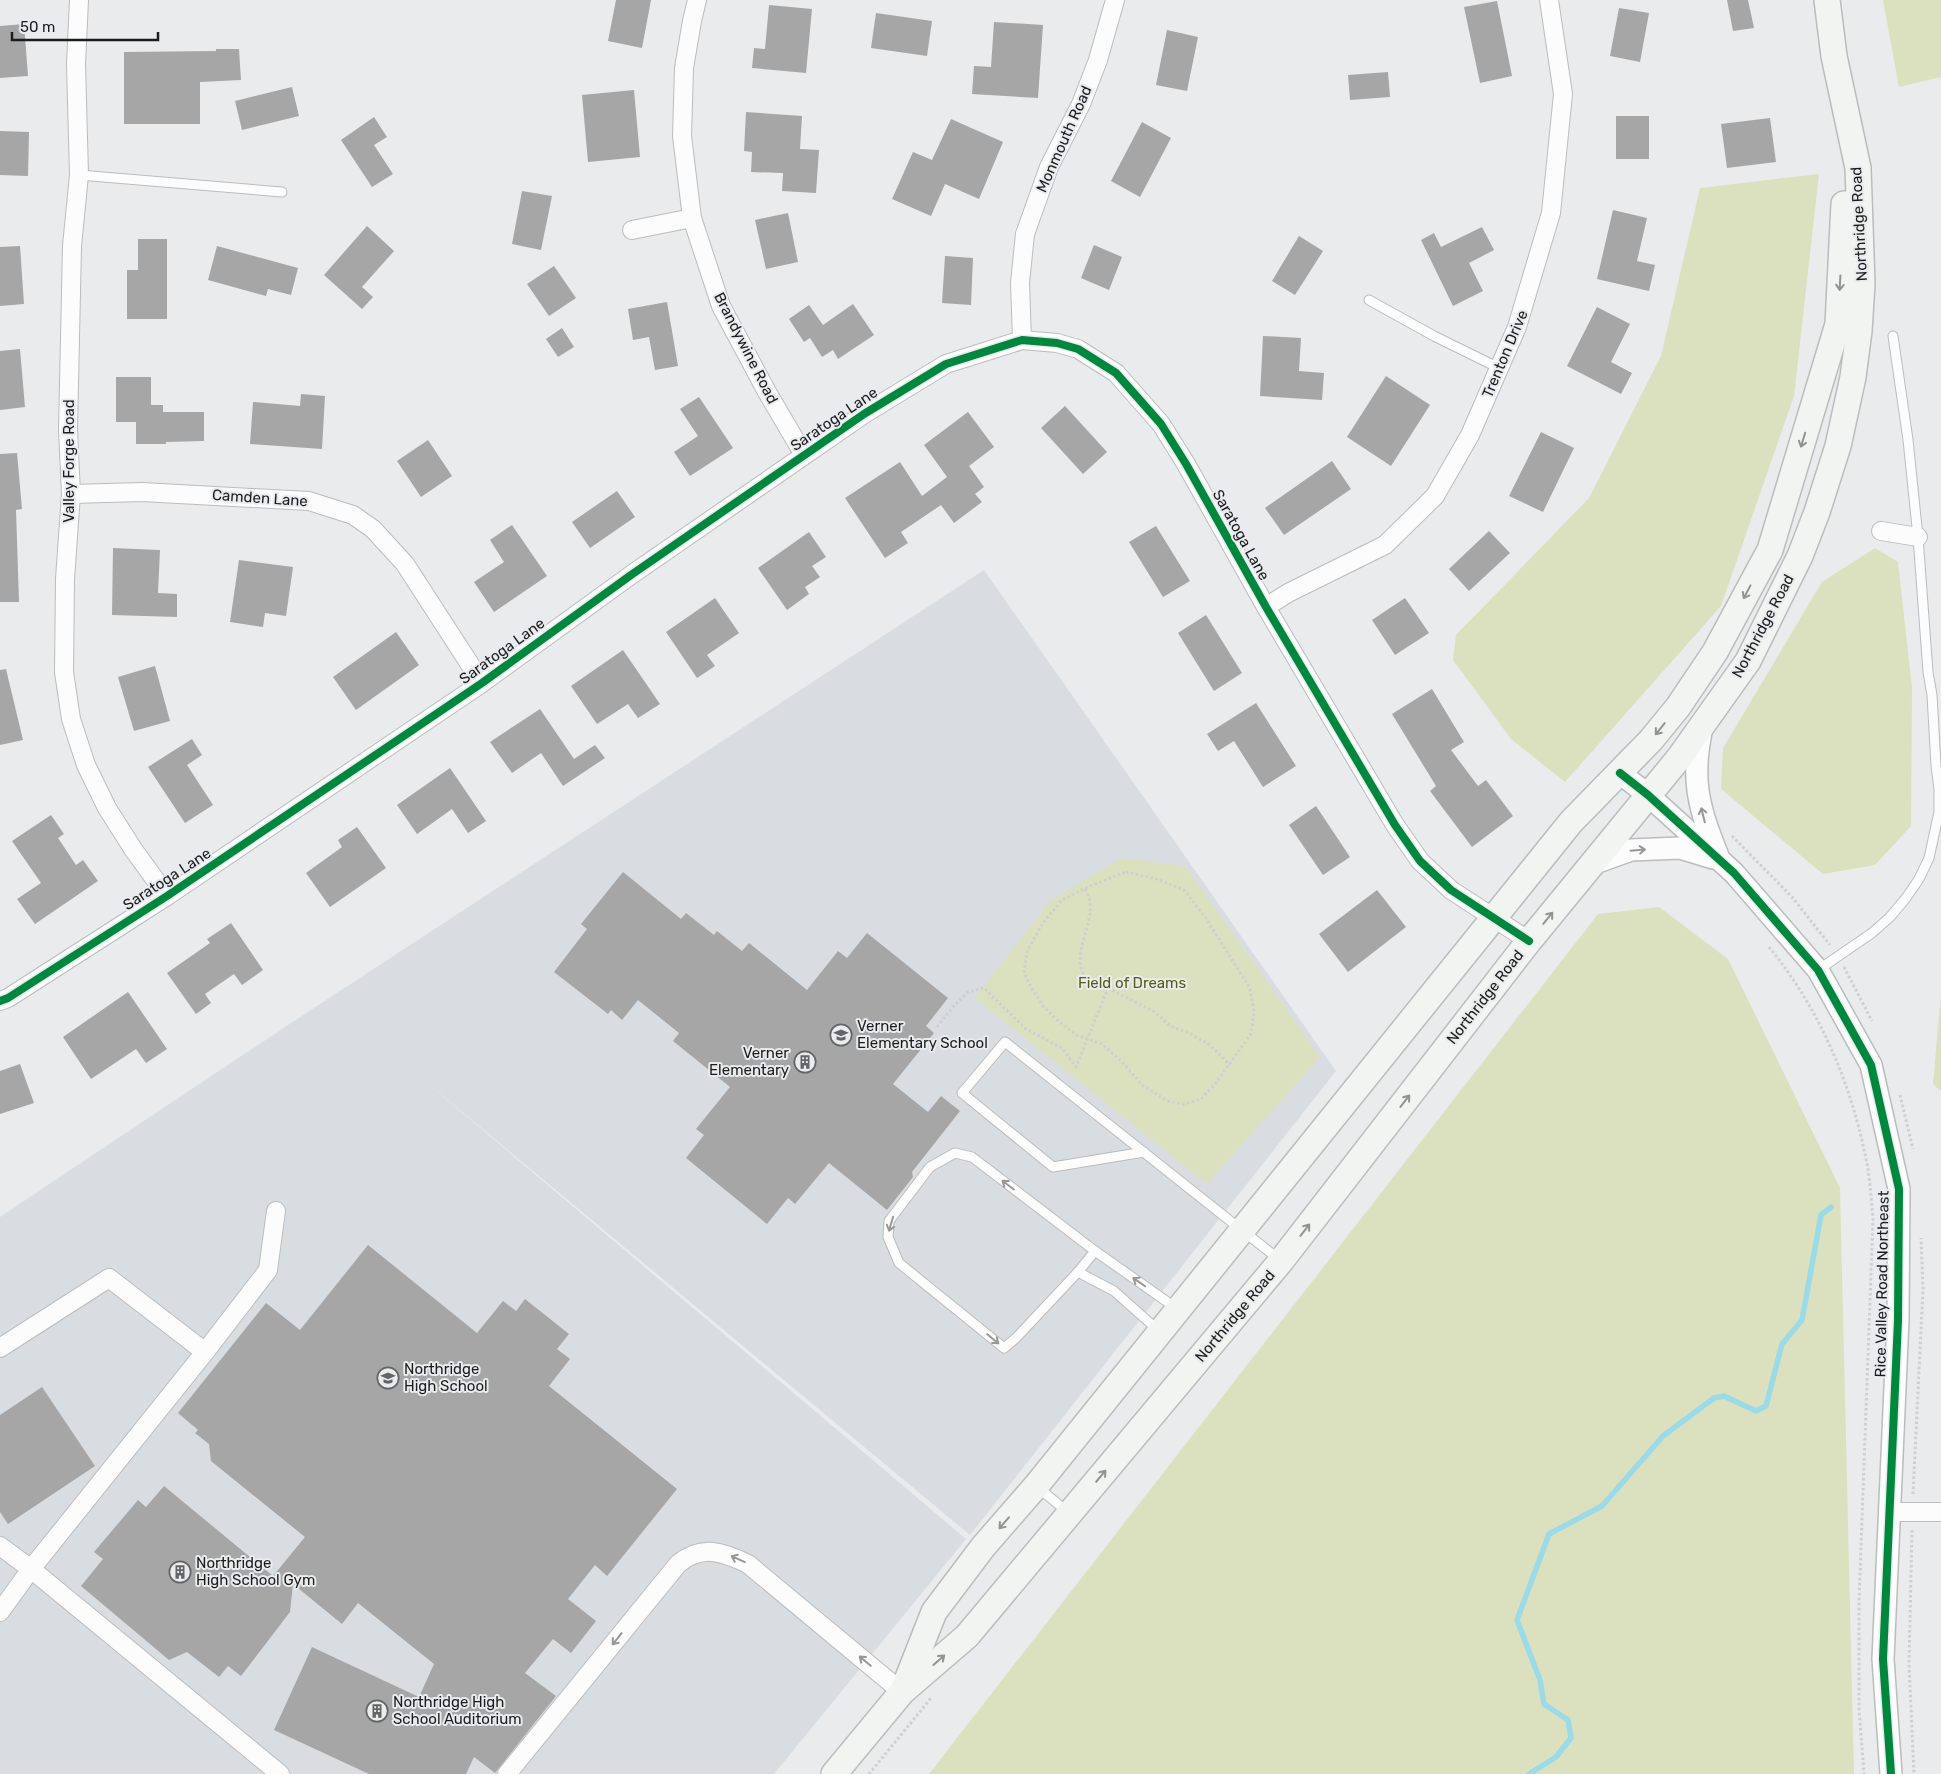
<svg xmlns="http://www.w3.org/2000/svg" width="1941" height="1774" viewBox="0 0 1941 1774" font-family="Rubik,sans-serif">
  <rect width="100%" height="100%" fill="#eaebed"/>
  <polygon fill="#d8dde2" points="984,570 1336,1071 970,1535 413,1071 966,1539 774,1774 0,1774 0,1217 294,1021"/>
  <g fill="#dbe1bf">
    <polygon points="1883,0 1941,0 1941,77 1899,87"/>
    <polygon points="1819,174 1794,396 1721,606 1565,782 1511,739 1453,660 1456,635 1589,498 1661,356 1700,188"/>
    <polygon points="1875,548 1898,562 1912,688 1911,826 1875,865 1823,874 1721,789 1723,748 1822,582"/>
    <polygon points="1122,858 1185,866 1320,1057 1207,1184 975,998 1051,900"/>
    <polygon points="1659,907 1728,959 1840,1188 1854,1774 929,1774 1598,914"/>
    <polygon points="1941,994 1941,1091 1933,1084"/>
  </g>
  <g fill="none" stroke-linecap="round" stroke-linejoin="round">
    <polyline stroke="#9bdae7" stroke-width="5.5" points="1529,1774 1556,1757 1571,1738 1568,1720 1544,1704 1540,1680 1517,1620 1549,1534 1602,1506 1663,1436 1714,1398 1724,1396 1756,1411 1766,1406 1782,1344 1802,1320 1821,1215 1831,1207"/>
  </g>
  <g fill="#a6a6a7">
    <polygon points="616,0 651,0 642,48 608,41"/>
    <polygon points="1727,0 1748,0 1754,28 1733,31"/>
    <polygon points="1497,1 1512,76 1480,83 1464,7"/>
    <polygon points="769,5 812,9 806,73 752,68 754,48 765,49"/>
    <polygon points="1619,8 1649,13 1640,62 1610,56"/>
    <polygon points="876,13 932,21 927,56 871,48"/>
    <polygon points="994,22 1043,25 1038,98 972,94 974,66 991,67"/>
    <polygon points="24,24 28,76 0,78 0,26"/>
    <polygon points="1167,30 1198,37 1187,91 1156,85"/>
    <polygon points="216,49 239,49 241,80 200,82 200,124 124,124 124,52 216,51"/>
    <polygon points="1388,72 1390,97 1350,100 1348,75"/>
    <polygon points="292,87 299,116 242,130 235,101"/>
    <polygon points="634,90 640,157 588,162 582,95"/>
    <polygon points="746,112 802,116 800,149 819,150 816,193 782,191 783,173 751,172 752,152 744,151"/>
    <rect x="1616" y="116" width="33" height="43"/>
    <polygon points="374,117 387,137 374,145 393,174 372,187 341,140"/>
    <polygon points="1770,118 1776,162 1727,168 1721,124"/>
    <polygon points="951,119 1003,142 979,199 945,184 931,216 892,199 913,152 932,160"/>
    <polygon points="1142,122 1171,138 1140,197 1111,181"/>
    <polygon points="0,131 29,132 28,176 0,175"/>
    <polygon points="522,191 552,196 541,250 512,244"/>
    <polygon points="1613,210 1647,218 1637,261 1655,265 1649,291 1597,279"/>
    <polygon points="788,213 798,262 766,269 755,220"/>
    <polygon points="367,226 394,251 362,287 373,297 362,309 324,275"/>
    <polygon points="1482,227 1494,250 1469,263 1483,291 1453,306 1421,240 1434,233 1441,247"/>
    <polygon points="1299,236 1323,251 1295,295 1272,281"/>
    <polygon points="138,239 167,239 167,319 127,319 127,270 138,270"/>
    <polygon points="1094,245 1122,257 1109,290 1081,278"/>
    <polygon points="20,246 24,304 0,306 0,247"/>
    <polygon points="217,246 298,268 291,295 268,289 266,296 208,280"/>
    <polygon points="945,256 973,258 971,305 942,303"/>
    <polygon points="554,266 576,298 549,316 527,284"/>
    <polygon points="667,302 678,366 655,370 649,337 633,340 628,309"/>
    <polygon points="853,304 874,335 838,359 833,350 822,357 810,338 804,342 789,319 809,305 823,325"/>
    <polygon points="1597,307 1630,324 1611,362 1632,373 1621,394 1567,366"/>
    <polygon points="562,328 574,347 558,357 546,339"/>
    <polygon points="1263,336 1301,338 1299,371 1324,373 1322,400 1260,396"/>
    <polygon points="20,349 25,407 0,410 0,351"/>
    <polygon points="1386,376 1430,405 1391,466 1347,437"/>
    <polygon points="116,377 151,377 151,405 163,405 163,412 204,412 204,441 166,442 166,444 136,444 136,422 116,422"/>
    <polygon points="301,394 325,396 322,449 250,444 253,402 300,406"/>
    <polygon points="699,397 733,448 690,476 674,452 698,436 680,409"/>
    <polygon points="1065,406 1107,452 1083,474 1041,428"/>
    <polygon points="968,412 994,447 969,466 984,487 975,494 982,502 954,523 941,505 901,532 908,543 885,558 845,498 900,462 922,496 947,477 924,445"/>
    <polygon points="1541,432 1574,448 1543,512 1509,496"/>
    <polygon points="428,440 452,476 421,497 397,461"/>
    <polygon points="17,453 22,509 16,510 19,602 0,602 0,454"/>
    <polygon points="1332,461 1351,489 1284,535 1265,508"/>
    <polygon points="617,491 635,517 590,548 572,522"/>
    <polygon points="512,525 547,576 494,612 474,582 504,562 490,540"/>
    <polygon points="1156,526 1190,581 1163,597 1129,542"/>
    <polygon points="1489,531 1510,553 1469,591 1449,569"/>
    <polygon points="809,532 826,557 812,566 820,577 805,587 809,594 787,610 758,568"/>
    <polygon points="113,548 160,550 158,593 177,594 177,617 112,615"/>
    <polygon points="239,560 293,567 286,616 265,613 263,627 230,622"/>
    <polygon points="715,598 739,633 707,655 715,666 697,678 666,632"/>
    <polygon points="1405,598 1429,633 1395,655 1372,620"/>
    <polygon points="1206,615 1242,673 1214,691 1178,633"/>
    <polygon points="396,632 419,665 356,710 333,677"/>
    <polygon points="623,650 660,704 638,718 628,704 597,724 571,686"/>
    <polygon points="155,666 170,721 134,731 118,677"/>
    <polygon points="6,669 23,740 0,745 0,670"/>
    <polygon points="1432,689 1464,742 1451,750 1478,786 1486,780 1513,816 1472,847 1430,791 1436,786 1392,714"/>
    <polygon points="1256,703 1296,766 1263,787 1234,741 1218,751 1207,734"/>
    <polygon points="540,709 574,759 595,745 605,758 563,786 541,753 512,773 490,742"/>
    <polygon points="192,739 202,755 187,765 213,805 185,823 148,767"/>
    <polygon points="450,768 486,821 468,833 452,809 417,834 397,805"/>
    <polygon points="1316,806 1350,857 1323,875 1289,825"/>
    <polygon points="51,815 64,834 58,838 76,865 83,860 98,881 35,924 17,899 41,883 12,841"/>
    <polygon points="357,827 386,868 330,907 306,873 342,847 338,840"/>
    <polygon points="623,872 681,919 686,913 714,935 717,931 742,951 749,943 807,990 838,951 847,958 867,933 948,998 926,1026 934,1033 893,1084 928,1112 941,1096 960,1111 912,1172 913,1177 887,1210 829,1163 795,1204 788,1198 767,1224 686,1158 704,1135 696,1129 730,1087 673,1041 679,1033 638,1000 622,1020 611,1010 608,1014 554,972 587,929 581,924"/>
    <polygon points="1377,890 1406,927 1348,972 1319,934"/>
    <polygon points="231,923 263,970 242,985 234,974 205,994 211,1003 196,1014 167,973 210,943 207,939"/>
    <polygon points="128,992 167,1049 146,1063 136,1049 91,1079 63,1037"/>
    <polygon points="20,1064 34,1103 0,1114 0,1071"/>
    <polygon points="368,1245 477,1333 503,1301 516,1311 525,1299 569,1334 557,1349 570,1359 549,1386 677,1489 607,1576 595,1565 568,1599 596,1621 571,1653 553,1639 525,1673 556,1696 495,1773 474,1757 466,1774 369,1774 274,1730 312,1647 419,1697 434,1664 358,1603 342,1624 293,1584 290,1612 241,1676 228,1666 219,1677 187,1652 169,1660 81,1586 103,1559 94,1552 138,1500 146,1507 164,1486 273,1576 305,1537 211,1461 209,1444 195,1433 198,1430 178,1413 266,1303 300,1330"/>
    <polygon points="42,1387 95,1466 8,1524 0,1512 0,1415"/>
  </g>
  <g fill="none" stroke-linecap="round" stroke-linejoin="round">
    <g stroke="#bbbcbe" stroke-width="11">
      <g id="service">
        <polyline points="79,175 282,192"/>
        <polyline points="1369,300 1434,336 1499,368"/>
        <polyline points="1818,970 1872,933 1890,917 1906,898 1919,879 1929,858 1939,812 1939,789 1936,766 1932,695 1928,672 1918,537 1908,440 1893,336"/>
        <path d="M1144 1152 1053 1167 962 1093 1005 1042C1097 1115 1188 1188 1280 1260"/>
        <polyline points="1078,1272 1095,1251"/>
        <polyline points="1159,1331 1114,1291 1078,1272 1016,1338 1004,1348 899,1263 888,1237 889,1221 930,1167 955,1153 972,1157 1095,1251 1176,1308"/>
        <polyline points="1036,1486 1069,1513"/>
      </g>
    </g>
    <g stroke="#bbbcbe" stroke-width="20">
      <g id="minor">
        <polyline points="79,0 76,64 79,175 72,246 68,430 71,494 65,579 64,672 71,719 86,765 107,808 133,849 167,896"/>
        <polyline points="697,0 692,21 684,68 682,136 692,218 721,306 767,392 804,455"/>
        <polyline points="632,230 692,218"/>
        <polyline points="1022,340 1020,283 1025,234 1049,167 1081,104 1098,60 1115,0"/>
        <polyline points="71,494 142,492 309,501 353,515 373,529 405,564 482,683"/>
        <polyline points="1881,531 1918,537"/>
        <polyline points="1266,607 1288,593 1385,545 1435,496 1470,435 1517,327 1551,213 1563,94 1549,0"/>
        <polyline points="0,1001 8,998 167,896 482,683 631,575 864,414 946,364 1022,340 1057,343 1078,349 1116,373 1161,424 1186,464 1266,607 1395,825 1420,861 1451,890 1529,941"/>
        <polyline points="0,1348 109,1278 205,1352"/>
        <polyline points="1889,1512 1941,1512"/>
        <polyline points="0,1546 31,1569 280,1774"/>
        <polyline points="0,1612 31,1569 205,1352 268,1270 276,1211"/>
        <path d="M507 1774 678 1564C702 1544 723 1552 748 1564L902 1692"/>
      </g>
    </g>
    <g stroke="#bbbcbe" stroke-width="24">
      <g id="tertiary">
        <path d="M1702 726C1700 739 1697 752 1697 765 1695 797 1706 826 1718 856"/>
        <polyline points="1620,773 1648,795 1734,873 1818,970 1871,1065 1899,1189 1898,1320 1883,1659 1891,1774"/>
        <polyline points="1592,864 1631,850 1680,848 1713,858"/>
      </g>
    </g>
    <g stroke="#bbbcbe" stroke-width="28">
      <g id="secondary">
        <polyline points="904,1688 934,1612 983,1547 1036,1486 1571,822 1651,740 1678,707 1715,652 1770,550 1838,324 1844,204"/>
        <polyline points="834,1774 902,1692 967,1636 1281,1261 1529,941 1679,758 1748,661 1800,556 1817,512 1838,446 1853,377 1859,331 1862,284 1858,168 1834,56 1827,0"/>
      </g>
    </g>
    <g stroke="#cfcfcf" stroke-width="3" stroke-dasharray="2.5 2.5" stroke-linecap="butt">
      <polyline points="1732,836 1792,897 1830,945"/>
      <polygon points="1126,872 1157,879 1184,890 1205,917 1250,988 1254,1012 1251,1034 1215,1084 1201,1099 1184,1104 1167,1101 1142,1085 1123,1063 1102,1044 1076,1035 1057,1020 1043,1006 1032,989 1024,973 1027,951 1043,923 1061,901 1085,888"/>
      <path d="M1769 947C1818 1007 1849 1078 1865 1154 1870 1175 1871 1197 1873 1219L1859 1601V1709L1864 1774"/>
      <polyline points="1844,967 1872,1021"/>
      <polyline points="1108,988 1155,1012 1170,1026 1191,1034 1210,1045 1230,1065"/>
      <path d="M937 1027 952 1008 968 992 984 988 1026 1029 1062 1048 1076 1067 1108 988C1099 984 1086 981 1082 971 1074 950 1093 925 1090 902 1089 897 1086 892 1085 888"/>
      <polyline points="1900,1095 1913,1149"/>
      <polyline points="1913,1494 1923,1289 1921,1238"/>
      <polyline points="1912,1530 1909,1664 1914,1774"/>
      <polyline points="869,1774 932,1697"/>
    </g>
    <use href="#service" stroke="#fcfcfc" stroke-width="9"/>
    <use href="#minor" stroke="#fcfcfc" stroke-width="18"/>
    <use href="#tertiary" stroke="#fcfcfc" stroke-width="21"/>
    <use href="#secondary" stroke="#f1f4f1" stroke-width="25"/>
    <g stroke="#e9ebee" stroke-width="11">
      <g id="cycleway">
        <polyline points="1620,773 1648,795 1734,873 1818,970 1871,1065 1899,1189 1898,1320 1883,1659 1891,1774"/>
        <polyline points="0,1001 8,998 167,896 482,683 631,575 864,414 946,364 1022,340 1057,343 1078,349 1116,373 1161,424 1186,464 1266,607 1395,825 1420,861 1451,890 1529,941"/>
      </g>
    </g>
    <use href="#cycleway" stroke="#00873e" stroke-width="8"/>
  </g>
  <defs><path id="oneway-shaft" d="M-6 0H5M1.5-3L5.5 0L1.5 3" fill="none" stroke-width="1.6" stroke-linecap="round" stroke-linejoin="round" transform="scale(1.25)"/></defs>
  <g stroke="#919392">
    <use href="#oneway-shaft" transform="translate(1840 283) rotate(93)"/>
    <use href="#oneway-shaft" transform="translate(1803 440) rotate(107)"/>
    <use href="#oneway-shaft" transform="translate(1747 592) rotate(118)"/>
    <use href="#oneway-shaft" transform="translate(1660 729) rotate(129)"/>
    <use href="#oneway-shaft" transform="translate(1548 918) rotate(-51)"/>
    <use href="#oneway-shaft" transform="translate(1405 1101) rotate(-52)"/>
    <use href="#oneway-shaft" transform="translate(1305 1230) rotate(-52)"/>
    <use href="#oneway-shaft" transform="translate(1101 1476) rotate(-50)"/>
    <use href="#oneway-shaft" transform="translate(1004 1523) rotate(131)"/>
    <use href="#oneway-shaft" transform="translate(939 1660) rotate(-41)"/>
  </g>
  <g stroke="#979798">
    <use href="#oneway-shaft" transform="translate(1703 815) rotate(-104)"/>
    <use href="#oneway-shaft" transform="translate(1638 850) rotate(-5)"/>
    <use href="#oneway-shaft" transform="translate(1008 1185) rotate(-143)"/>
    <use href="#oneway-shaft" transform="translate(891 1224) rotate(106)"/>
    <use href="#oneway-shaft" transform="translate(1139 1282) rotate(-145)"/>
    <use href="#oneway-shaft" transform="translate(993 1339) rotate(39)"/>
    <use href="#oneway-shaft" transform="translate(738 1559) rotate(-156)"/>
    <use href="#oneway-shaft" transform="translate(617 1639) rotate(129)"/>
    <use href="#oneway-shaft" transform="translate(865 1661) rotate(-140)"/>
  </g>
  <defs>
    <g id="school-ring" transform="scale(1.125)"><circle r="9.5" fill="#e9ebee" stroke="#636466" stroke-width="1.5"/><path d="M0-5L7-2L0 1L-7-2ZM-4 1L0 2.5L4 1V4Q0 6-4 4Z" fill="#636466"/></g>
    <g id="building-ring" transform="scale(1.125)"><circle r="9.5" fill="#e9ebee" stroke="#636466" stroke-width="1.5"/><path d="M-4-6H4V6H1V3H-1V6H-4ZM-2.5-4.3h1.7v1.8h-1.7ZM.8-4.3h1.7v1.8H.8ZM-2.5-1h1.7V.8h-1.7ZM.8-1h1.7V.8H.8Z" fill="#636466"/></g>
  </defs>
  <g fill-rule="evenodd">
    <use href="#school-ring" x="841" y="1035"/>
    <use href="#building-ring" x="805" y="1062"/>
    <use href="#school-ring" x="388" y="1378"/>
    <use href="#building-ring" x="180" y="1572"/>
    <use href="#building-ring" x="377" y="1711"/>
  </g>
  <g text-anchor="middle" stroke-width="4" stroke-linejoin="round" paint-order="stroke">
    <g font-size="15" fill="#1b1c1d" stroke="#e9ebee">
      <text transform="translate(1064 139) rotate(-66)" y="5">Monmouth Road</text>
      <text transform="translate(1859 224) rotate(-93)" y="5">Northridge Road</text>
      <text transform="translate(746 348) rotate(63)" y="5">Brandywine Road</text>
      <text transform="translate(1505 354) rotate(-67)" y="5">Trenton Drive</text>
      <text transform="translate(834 419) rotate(-34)" y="5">Saratoga Lane</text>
      <text transform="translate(69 461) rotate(-90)" y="5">Valley Forge Road</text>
      <text transform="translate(260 498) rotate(4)" y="5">Camden Lane</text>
      <text transform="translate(1241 535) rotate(61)" y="5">Saratoga Lane</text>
      <text transform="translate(1763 626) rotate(-62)" y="5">Northridge Road</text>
      <text transform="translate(502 651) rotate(-36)" y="5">Saratoga Lane</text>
      <text transform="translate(167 879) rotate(-33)" y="5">Saratoga Lane</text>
      <text transform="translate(1485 997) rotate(-52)" y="5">Northridge Road</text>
      <text transform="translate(1882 1284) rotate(-89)" y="5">Rice Valley Road Northeast</text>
      <text transform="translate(1235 1316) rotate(-50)" y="5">Northridge Road</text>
    </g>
    <g font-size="15" fill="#565d10" stroke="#e9ebee">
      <text x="1132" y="988">Field of Dreams</text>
    </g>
    <g font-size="15" fill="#1b1c1d" stroke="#e9ebee" text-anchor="start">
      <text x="857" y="1031">Verner<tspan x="857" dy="17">Elementary School</tspan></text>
      <text x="789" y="1058" text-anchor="end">Verner<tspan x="789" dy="17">Elementary</tspan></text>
      <text x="404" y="1374">Northridge<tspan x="404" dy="17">High School</tspan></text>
      <text x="196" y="1568">Northridge<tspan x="196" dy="17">High School Gym</tspan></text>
      <text x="393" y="1707">Northridge High<tspan x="393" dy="17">School Auditorium</tspan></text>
    </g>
  </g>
  <path d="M12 32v8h146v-8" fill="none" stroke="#1b1c1d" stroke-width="2.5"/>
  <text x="20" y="32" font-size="15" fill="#1b1c1d" stroke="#e9ebee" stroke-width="4" paint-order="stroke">50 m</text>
</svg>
